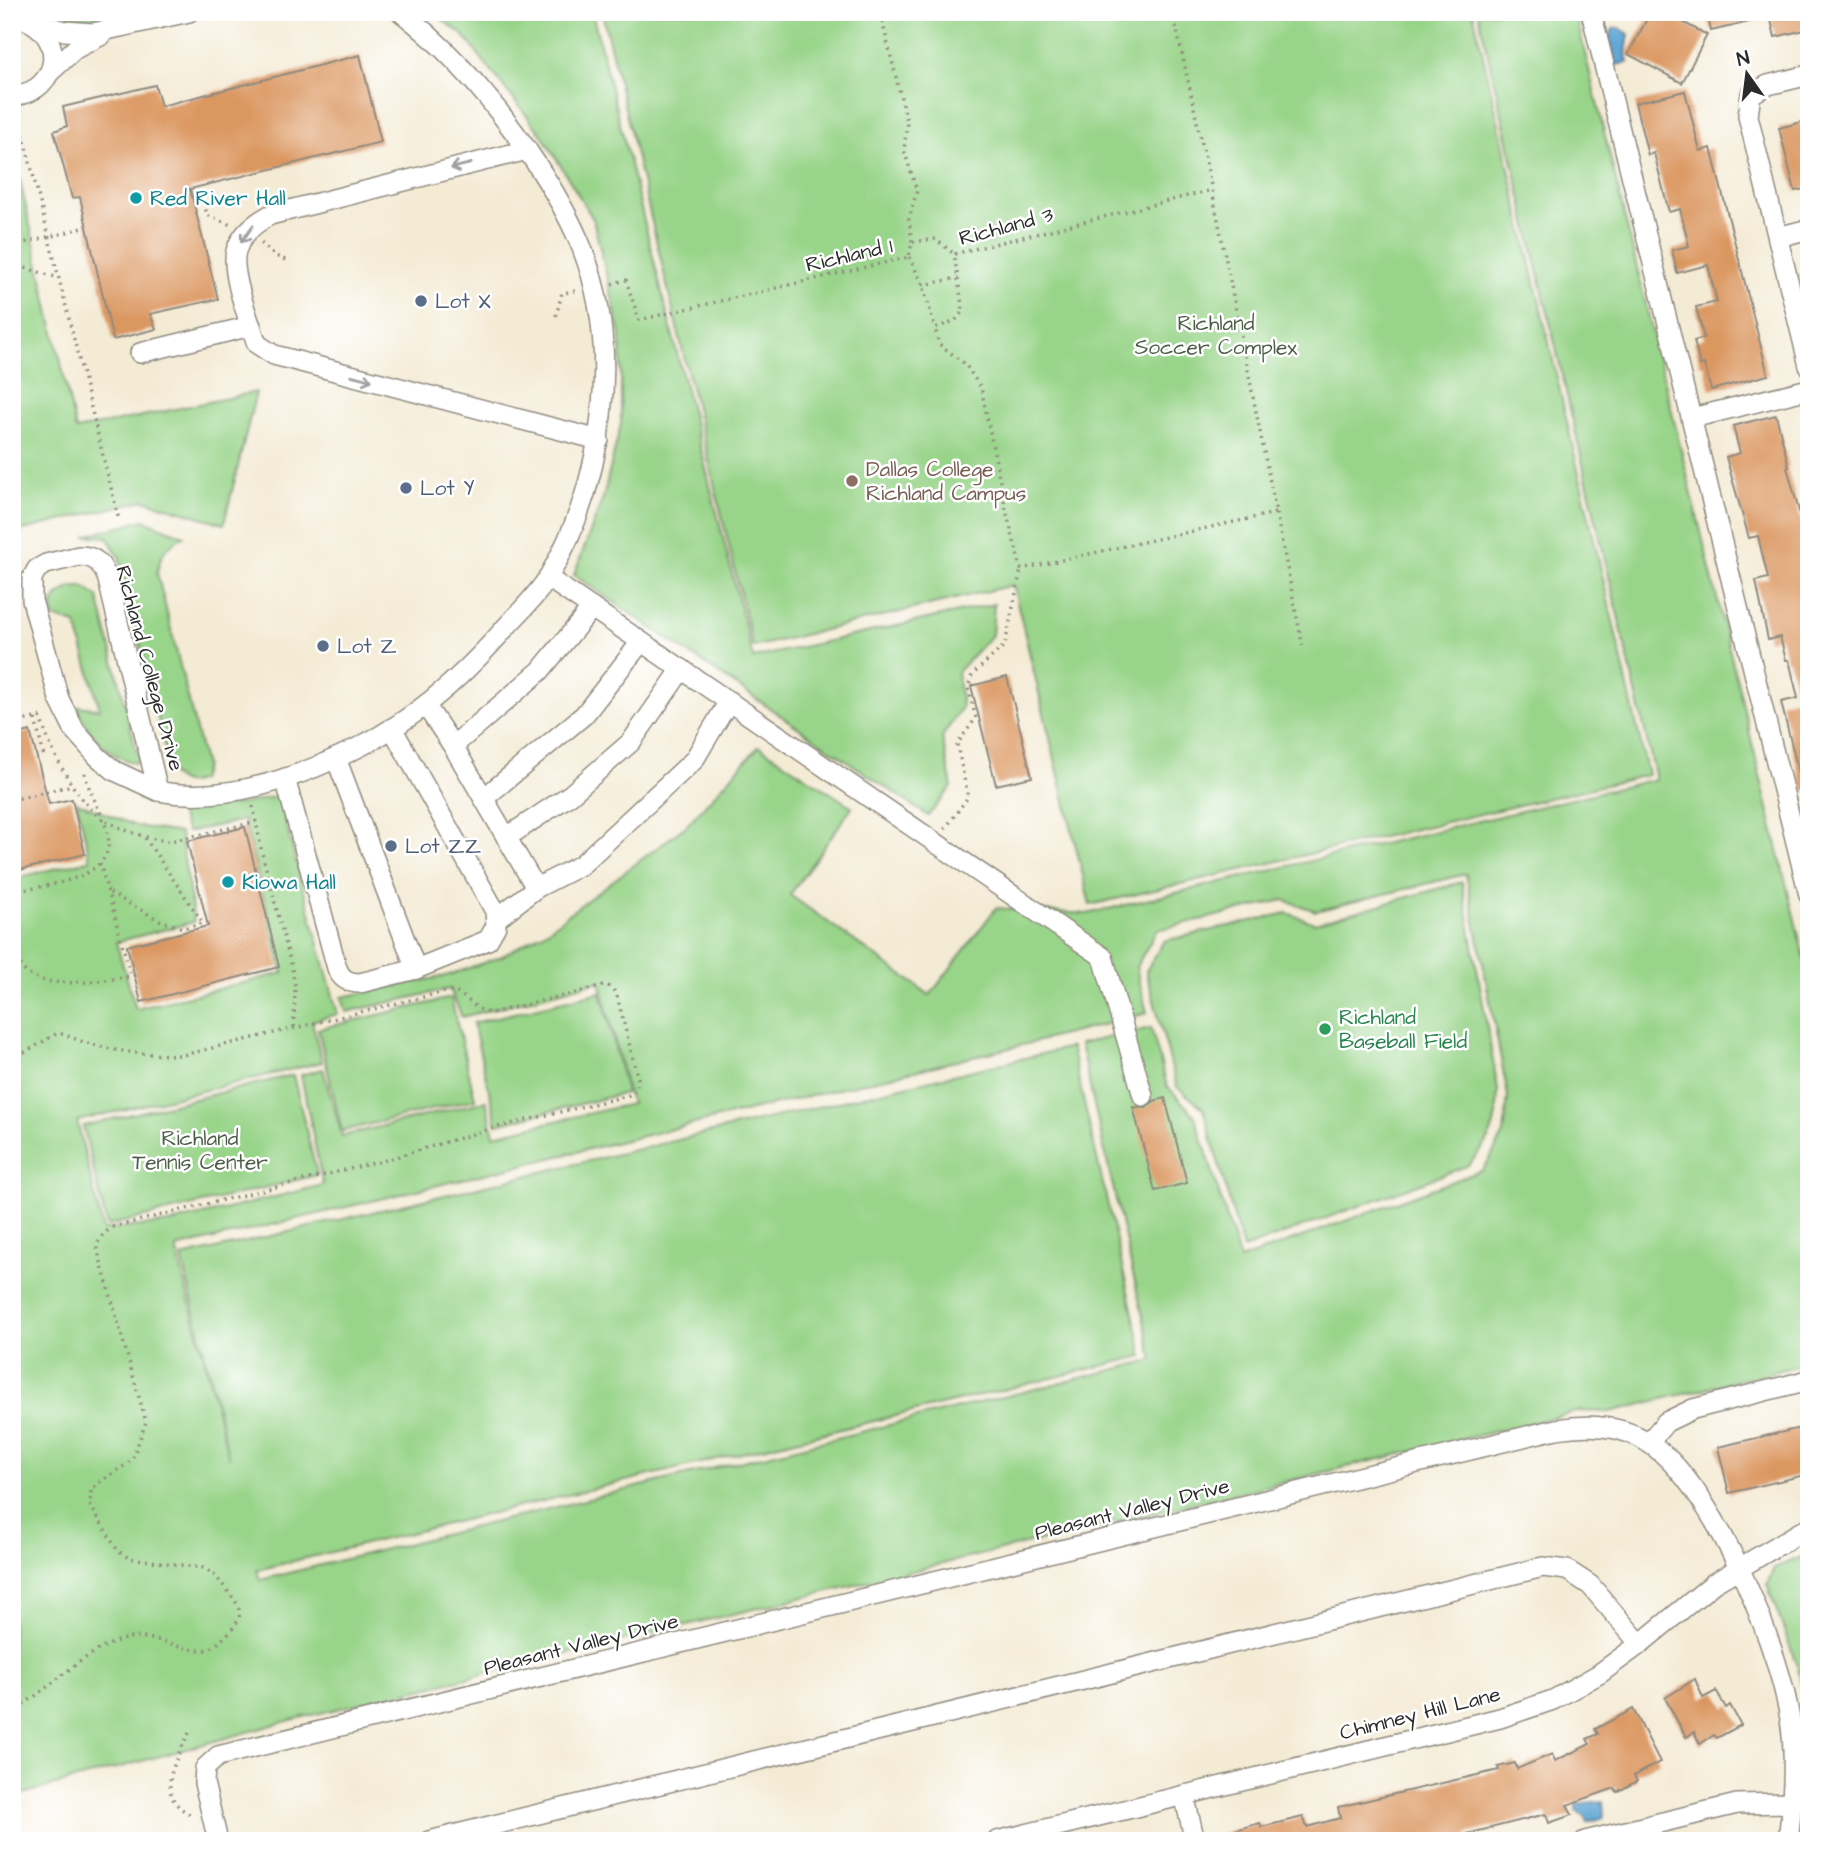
<svg xmlns="http://www.w3.org/2000/svg" width="1821" height="1853" viewBox="0 0 1821 1853" font-family="'Architects Daughter',sans-serif">
  <rect width="100%" height="100%" fill="#fff"/>
  <filter id="ink" filterUnits="userSpaceOnUse"><feTurbulence type="fractalNoise" baseFrequency=".0143" numOctaves="2"/><feDisplacementMap in="SourceGraphic" scale="14" xChannelSelector="R" yChannelSelector="G"/><feConvolveMatrix kernelMatrix="1 2 1 2 8 2 1 2 1" color-interpolation-filters="sRGB"/></filter>
  <filter id="wash" filterUnits="userSpaceOnUse"><feTurbulence type="fractalNoise" baseFrequency=".00686" numOctaves="4" result="noise"/><feDisplacementMap in="SourceGraphic" scale="28" xChannelSelector="R" yChannelSelector="G"/><feGaussianBlur stdDeviation="1.57" result="paint"/><feColorMatrix in="noise" values="0 0 0 0 0 0 0 0 0 0 0 0 0 0 0 0 0 1.4 0 .05"/><feComposite in="paint" operator="in"/></filter>
  <g filter="url(#wash)">
    <rect width="100%" height="100%" fill="#f4ebd5"/>
    <g fill="#98d489" stroke="#62805a" stroke-width="2" fill-rule="evenodd">
      <polygon points="72,12 137,12 109,19 67,17"/>
      <polygon points="432,12 592,12 753,658 994,604 992,635 957,672 962,707 942,737 952,787 928,816 574,575 603,498 621,424 621,335 593,219 542,135 463,35"/>
      <polygon points="602,12 1473,12 1648,775 1090,905 1013,585 753,647"/>
      <path d="M1478 12H1575L1809 978V1363L1610 1412 1580 1411 291 1720 12 1797V879L90 860 77 802 136 826 180 833 194 922 116 942 136 1009 283 973 244 820 187 832 178 810 241 804 278 796 338 1014 312 1021 322 1062 77 1121 103 1230 171 1223 323 1185 301 1075 323 1069 342 1136 486 1101 494 1135 631 1104 600 981 462 1017 450 989 346 1012 342 997 446 976 500 957 546 931 686 826 759 746 852 807 790 895 930 995 996 908 1087 914 1656 779ZM1466 874 1508 1096 1504 1134 1483 1170 1240 1260 1195 1116 1167 1086 1151 1028 1080 1044 1153 1360 260 1580 257 1570 1143 1356 1071 1047 182 1257 229 1458 176 1248 1072 1033 1147 1013 1136 967 1157 930 1284 900 1316 911Z"/>
      <polygon points="12,145 76,430 256,392 224,524 144,500 12,533"/>
      <path d="M144 520 184 536C165 547 161 552 157 573L205 766 200 780C188 785 181 785 171 774L119 556 107 537 85 536Z"/>
      <path d="M72 587H84L98 597 139 760 135 763C107 756 86 732 77 706L100 709 76 624 53 617C51 600 57 594 72 587Z"/>
      <path d="M1462 882 1498 1090C1497 1126 1492 1141 1467 1166L1243 1249 1203 1108 1177 1087 1146 971 1164 941 1287 913 1315 923Z"/>
      <polygon points="601,992 626,1093 497,1124 473,1023"/>
      <polygon points="451,998 475,1099 342,1131 318,1029"/>
      <polygon points="293,1075 317,1175 107,1226 83,1126"/>
      <polygon points="1809,1554 1809,1696 1803,1693 1798,1668 1767,1584 1774,1568"/>
    </g>
    <g fill="#60a7d6" stroke="#466980" stroke-width="2">
      <path d="M1614 28H1619L1629 34 1626 53 1628 63 1615 65C1612 59 1614 54 1612 48 1609 38 1607 37 1614 28Z"/>
      <polygon points="1603,1801 1604,1817 1588,1822 1585,1817 1576,1811 1576,1804"/>
    </g>
    <g id="blocks">
      <g fill="#db9760">
        <polygon points="1651,12 1664,12 1707,35 1682,83 1628,54"/>
        <polygon points="1707,12 1765,12 1766,18 1711,31"/>
        <polygon points="1769,12 1809,12 1809,29 1775,37"/>
        <polygon points="360,55 381,142 190,189 218,299 150,314 156,329 113,340 80,197 72,198 54,131 67,126 63,107 155,85 161,106"/>
        <polygon points="1685,91 1700,151 1711,148 1768,375 1711,390 1704,364 1700,365 1694,341 1704,338 1696,307 1717,302 1708,265 1677,273 1672,250 1689,246 1680,209 1669,212 1654,153 1648,155 1635,103"/>
        <polygon points="1809,120 1809,188 1795,191 1779,128"/>
        <polygon points="1776,415 1789,467 1787,467 1809,548 1809,790 1803,791 1781,702 1798,698 1789,660 1786,660 1780,637 1768,640 1756,581 1768,578 1758,536 1749,538 1726,457 1740,453 1733,426"/>
        <polygon points="1007,677 1032,777 996,785 971,686"/>
        <polygon points="30,731 49,804 72,799 85,854 12,872 12,736"/>
        <polygon points="245,827 279,967 141,1002 127,946 208,926 187,841"/>
        <polygon points="1165,1098 1187,1183 1155,1191 1133,1107 1146,1108 1154,1101"/>
        <polygon points="1809,1426 1809,1474 1729,1493 1718,1447"/>
        <polygon points="1695,1679 1703,1698 1716,1691 1726,1708 1730,1705 1741,1725 1717,1738 1714,1735 1700,1744 1694,1732 1686,1737 1665,1698"/>
        <polygon points="1633,1709 1660,1762 1634,1776 1637,1781 1617,1792 1615,1788 1567,1805 1572,1815 1549,1823 1546,1814 1467,1834 1468,1837 1451,1841 1215,1841 1214,1836 1260,1823 1261,1827 1303,1817 1307,1827 1340,1818 1338,1807 1499,1770 1498,1767 1515,1763 1517,1769 1552,1754 1555,1761 1590,1744 1587,1739 1598,1734 1595,1729"/>
      </g>
    </g>
  </g>
  <g filter="url(#ink)">
    <use href="#blocks" fill-opacity="0" stroke="#908b80" stroke-width="2"/>
    <g fill="none" stroke-linecap="round" stroke-linejoin="round">
      <g stroke="#908b80" stroke-width="22">
        <g id="minor">
          <polyline points="1591,12 1809,895"/>
          <path d="M12 17C45 18 67 57 42 83 34 92 23 94 12 97"/>
          <polyline points="33,22 65,31 93,33 189,12"/>
          <polyline points="49,73 75,49 102,35"/>
          <polyline points="1809,75 1768,85 1751,94 1748,116 1809,366"/>
          <path d="M527 150 270 215C255 223 241 234 236 251 230 273 250 323 257 344L274 355 599 440"/>
          <polyline points="1778,237 1809,229"/>
          <polyline points="140,353 251,326"/>
          <polyline points="1692,418 1809,389"/>
          <path d="M79 556C96 556 102 564 108 580L158 791 115 771 98 757 75 731 59 699 32 600V578L37 569 46 564Z"/>
          <polyline points="548,578 1103,957 1143,1096"/>
          <polyline points="426,706 453,746 540,671 592,608"/>
          <polyline points="453,746 536,888 581,865 694,760 729,701"/>
          <polyline points="336,758 416,969"/>
          <path d="M285 778 337 968C341 979 348 983 360 983L416 969 488 940 496 926 495 911 392 728"/>
          <path d="M158 791C226 804 301 777 361 746 415 719 459 680 499 635 515 616 536 598 549 576 604 482 622 350 582 248 565 206 541 169 515 133 482 88 445 46 401 12"/>
          <polyline points="484,798 584,715 641,642"/>
          <polyline points="507,837 570,795 631,742 682,669"/>
          <polyline points="496,919 536,888"/>
          <polyline points="1649,1442 1666,1422 1693,1409 1809,1380"/>
          <polyline points="1184,1795 1195,1841"/>
          <path d="M218 1841 204 1783 205 1768 218 1756 1556 1429C1587 1424 1622 1425 1649 1443 1712 1484 1774 1635 1788 1708 1797 1751 1793 1797 1788 1841"/>
          <polyline points="429,1841 1543,1567 1567,1570 1590,1585 1640,1644"/>
          <polyline points="997,1841 1500,1718 1553,1700 1599,1674 1640,1644 1714,1583 1809,1527"/>
          <polyline points="1585,1841 1737,1804 1792,1803"/>
        </g>
      </g>
      <g stroke="#908b80" stroke-width="3.5" stroke-dasharray="2 5" stroke-linecap="butt">
        <polyline points="1173,12 1212,190"/>
        <polyline points="18,114 119,520"/>
        <polyline points="193,201 203,199 207,215 231,225"/>
        <polyline points="913,242 936,239 954,254"/>
        <polyline points="261,243 275,256 288,261"/>
        <polyline points="12,246 87,227"/>
        <polyline points="909,257 923,285 935,328"/>
        <polyline points="12,264 59,278"/>
        <polyline points="612,284 626,280 639,320 909,257 912,242 909,219 917,191 904,150 907,122 880,12"/>
        <polyline points="923,285 958,278"/>
        <polyline points="556,316 562,293 577,291"/>
        <polyline points="1275,513 1021,569 1005,506 981,388 965,364 939,344 935,328 955,321 963,311 954,254 1212,190 1303,648"/>
        <path d="M40 717C49 747 76 802 103 819 122 830 149 840 171 841L256 822"/>
        <polyline points="35,719 44,757 41,757"/>
        <polyline points="12,724 42,716"/>
        <polyline points="12,800 73,785"/>
        <polyline points="253,806 262,853 291,964 295,986 294,1029"/>
        <polyline points="945,829 968,797 957,744 976,718 968,688 972,675 1005,645 1021,569"/>
        <polyline points="145,838 203,923"/>
        <polyline points="100,863 131,976"/>
        <path d="M12 892C46 885 124 880 106 827 99 807 88 791 84 770"/>
        <polyline points="110,893 159,920 183,928 208,922"/>
        <path d="M12 923C15 937 16 955 22 967 35 993 112 980 135 975"/>
        <path d="M12 1060 56 1034H63C102 1051 140 1055 183 1055L448 991C466 992 473 1011 491 1013L607 985 613 989 617 996 638 1079C638 1087 635 1093 627 1096L493 1128 386 1160 113 1227C104 1233 99 1237 97 1248L146 1422 133 1457 127 1464 97 1484 91 1491 90 1505 118 1551 129 1558 203 1568C216 1573 221 1584 230 1594 235 1600 241 1608 239 1618 237 1626 214 1650 205 1650 175 1651 149 1628 115 1642 77 1657 48 1691 12 1711"/>
        <path d="M189 1733C176 1760 152 1797 192 1815"/>
      </g>
      <use href="#minor" stroke="#fff" stroke-width="19"/>
    </g>
    <defs><path id="oneway-shaft" d="M-6 0H5M1.5-3L5.5 0L1.5 3" fill="none" stroke-width="1.6" stroke-linecap="round" stroke-linejoin="round" transform="scale(1.75)"/></defs>
    <g stroke="#a0a0a0">
      <use href="#oneway-shaft" transform="translate(461 166) rotate(166)"/>
      <use href="#oneway-shaft" transform="translate(247 234) rotate(125)"/>
      <use href="#oneway-shaft" transform="translate(362 378) rotate(15)"/>
    </g>
  </g>
  <g fill="#0f9aa8" stroke="#fff" stroke-width="2.5">
    <circle cx="136" cy="198" r="7"/>
    <circle cx="228" cy="882" r="7"/>
  </g>
  <g fill="#5c6f8a" stroke="#fff" stroke-width="2.5">
    <circle cx="421" cy="301" r="7"/>
    <circle cx="406" cy="488" r="7"/>
    <circle cx="323" cy="646" r="7"/>
    <circle cx="391" cy="846" r="7"/>
  </g>
  <circle fill="#8d6e63" stroke="#fff" stroke-width="2.5" cx="852" cy="481" r="7"/>
  <circle fill="#2e9e5b" stroke="#fff" stroke-width="2.5" cx="1325" cy="1029" r="7"/>
  <g text-anchor="middle" stroke-width="5" stroke-linejoin="round" paint-order="stroke">
    <g font-size="21" fill="#0d838f" stroke="#fff" text-anchor="start">
      <text x="150" y="205">Red River Hall</text>
      <text x="242" y="889">Kiowa Hall</text>
    </g>
    <g font-size="21" fill="#2b2b2b" stroke="#fff">
      <text transform="translate(1006 226) rotate(-15)" y="7">Richland 3</text>
      <text transform="translate(849 255) rotate(-13)" y="7">Richland 1</text>
      <text transform="translate(150 668) rotate(75)" y="7">Richland College Drive</text>
      <text transform="translate(1132 1509) rotate(-14)" y="7">Pleasant Valley Drive</text>
      <text transform="translate(581 1644) rotate(-14)" y="7">Pleasant Valley Drive</text>
      <text transform="translate(1420 1713) rotate(-14)" y="7">Chimney Hill Lane</text>
    </g>
    <g font-size="21" fill="#4e5e75" stroke="#fff" text-anchor="start">
      <text x="435" y="308">Lot X</text>
      <text x="420" y="495">Lot Y</text>
      <text x="337" y="653">Lot Z</text>
      <text x="405" y="853">Lot ZZ</text>
    </g>
    <g font-size="21" fill="#4c5e47" stroke="#fff">
      <text x="1216" y="330">Richland<tspan x="1216" dy="24">Soccer Complex</tspan></text>
      <text x="200" y="1145">Richland<tspan x="200" dy="24">Tennis Center</tspan></text>
    </g>
    <g font-size="21" fill="#785e54" stroke="#fff" text-anchor="start">
      <text x="866" y="476">Dallas College<tspan x="866" dy="24">Richland Campus</tspan></text>
    </g>
    <g font-size="21" fill="#27864d" stroke="#fff" text-anchor="start">
      <text x="1339" y="1024">Richland<tspan x="1339" dy="24">Baseball Field</tspan></text>
    </g>
  </g>
  <rect width="1821" height="1853" fill="none" stroke="#fff" stroke-width="42"/>
  <g transform="translate(1747 74) rotate(346)" stroke="#ffffff" stroke-width="5" paint-order="stroke">
  <path d="M0-5L12 26L0 18L-12 26Z" fill="#2b2b2b"/>
  <text y="-10" font-size="19" font-weight="bold" text-anchor="middle" fill="#2b2b2b">N</text>
  </g>
</svg>
